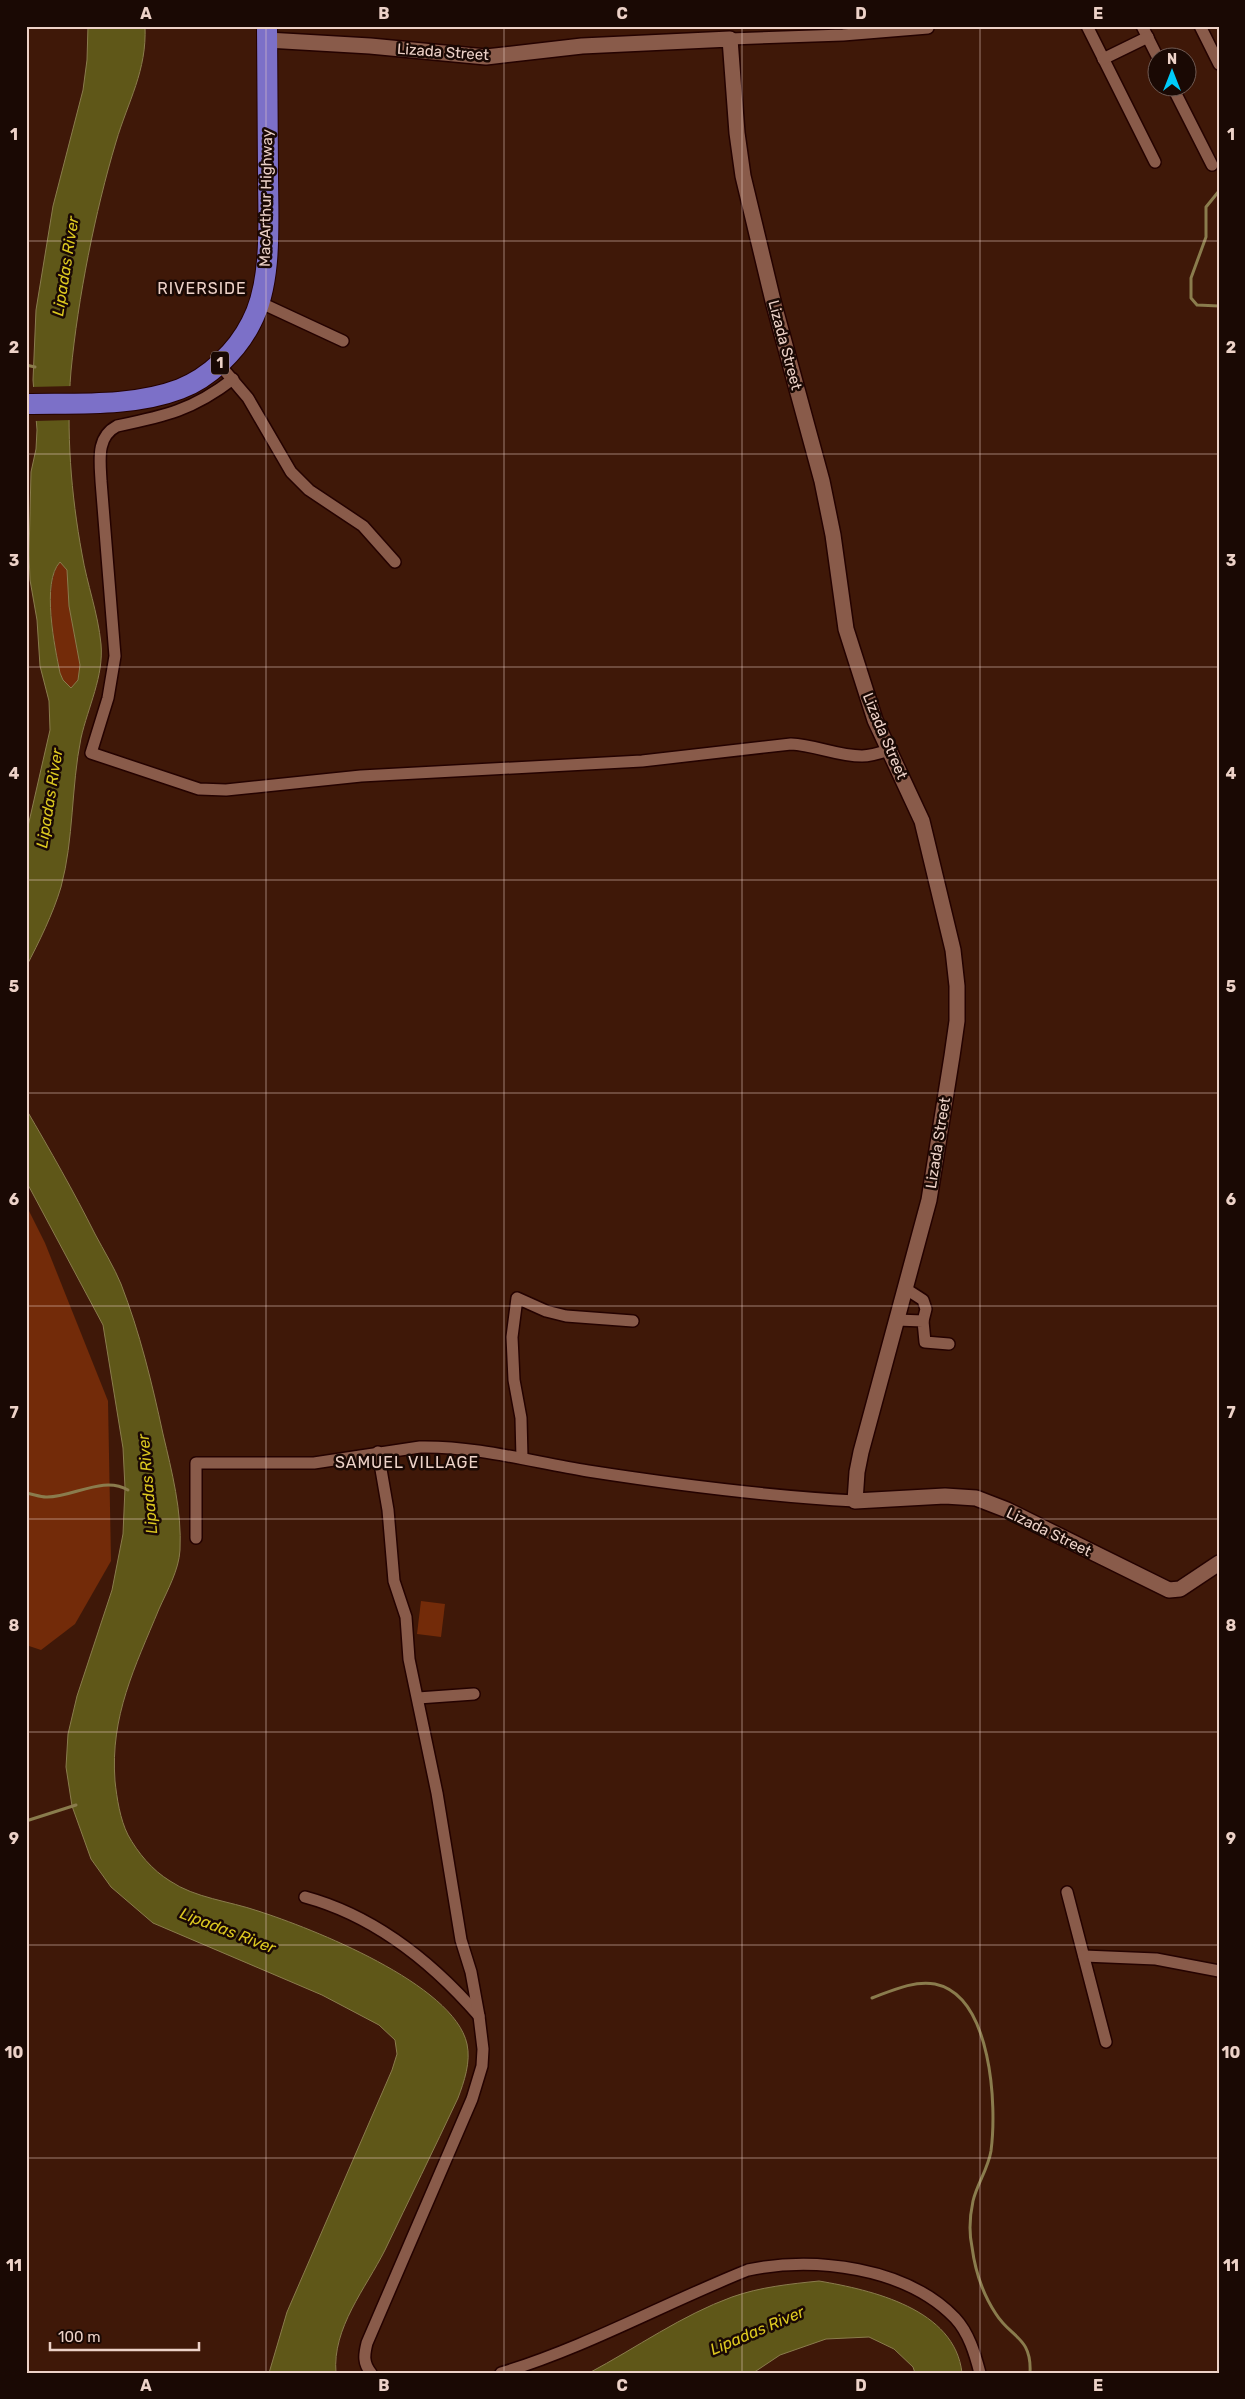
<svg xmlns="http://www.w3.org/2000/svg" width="1245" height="2399" viewBox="0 0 1245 2399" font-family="Rubik,sans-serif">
  <rect width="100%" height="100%" fill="#3f1808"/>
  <g fill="#732b09">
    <path d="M60 561 67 570 69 606 80 665 78 680 71 688 63 680 60 673C55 645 42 586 60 561Z"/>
    <polygon points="26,1205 45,1243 108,1401 111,1561 75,1624 41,1650 26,1645"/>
    <polygon points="421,1601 445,1604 441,1637 417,1634"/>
  </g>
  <g fill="#5f5718" stroke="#8a7c4d" fill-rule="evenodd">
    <path d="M88 26H145C147 71 128 101 116 142 95 212 78 298 71 371 66 431 71 494 82 554 87 584 98 613 101 644 104 676 88 707 81 738 71 787 74 839 61 887 53 914 39 942 26 967V835L50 730 49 701 40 666 37 620 30 580 29 554 31 472 36 449 37 430 33 380 36 310 53 206 83 90 87 60ZM60 562 67 570 69 606 80 665 78 680 71 688 63 680 60 673C55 648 41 582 60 562Z"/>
    <path d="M26 1109C50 1150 74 1192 95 1234 104 1251 114 1267 121 1284 140 1333 152 1383 163 1434 172 1472 182 1511 180 1550 179 1570 167 1591 159 1609 135 1667 110 1716 115 1781 117 1799 120 1819 128 1835 138 1853 152 1870 170 1881 195 1898 229 1901 258 1911 311 1928 454 1984 467 2044 471 2062 464 2082 458 2098 434 2149 409 2200 385 2250 366 2288 332 2328 336 2373H269L287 2312 392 2070 397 2054 395 2040 379 2025 322 1995 153 1923 111 1887 91 1859 72 1806 66 1767 68 1734 77 1696 112 1590 123 1534 125 1488 123 1448 103 1325 26 1181Z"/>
    <path d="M819 2281C872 2290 955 2309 962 2373H915L913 2367 894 2349 869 2337 826 2339 780 2355 753 2373H589C636 2348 682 2315 732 2297 760 2287 790 2284 819 2281Z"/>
  </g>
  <polygon fill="#3f1808" points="73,386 72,420 34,421 31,387"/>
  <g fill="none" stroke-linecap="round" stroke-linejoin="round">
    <g stroke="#8a7c4d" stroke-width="3">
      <polyline points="1219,191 1206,207 1206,237 1191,278 1191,298 1197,305 1219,306"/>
      <polyline points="26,365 35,367"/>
      <path d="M26 1493C33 1494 40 1497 46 1497 72 1498 103 1475 128 1490"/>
      <polyline points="26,1821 76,1805"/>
      <path d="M872 1998C891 1991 914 1980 935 1984 992 1996 997 2106 991 2151 988 2169 977 2184 973 2201 970 2215 969 2233 972 2247 975 2270 982 2293 996 2314 1011 2338 1032 2337 1030 2373"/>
    </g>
    <g stroke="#240200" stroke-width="14">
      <g id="minor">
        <polyline points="1087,26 1155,162"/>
        <polyline points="1142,26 1158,58"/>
        <polyline points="1200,26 1219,64"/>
        <polyline points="730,39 843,35 928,28"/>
        <polyline points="1103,59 1148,37"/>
        <polyline points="1173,88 1212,165"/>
        <polyline points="259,302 343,341"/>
        <polyline points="219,364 248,398 291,472 309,490 363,526 395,562"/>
        <path d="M233 379C193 410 165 416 117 426 96 437 100 460 101 481L115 656 108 698 91 753 199 789 226 790 361 776 642 761 791 744C815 745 837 756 862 756 871 756 880 753 889 750"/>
        <polyline points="906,1289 923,1300 926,1309 923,1321"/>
        <polyline points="897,1320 923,1321 925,1342 949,1344"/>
        <polyline points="522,1458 521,1418 514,1380 512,1337 517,1298 546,1311 566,1316 633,1321"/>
        <path d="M196 1538V1463H314L420 1447C477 1446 532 1462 588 1471 678 1485 764 1496 855 1501"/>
        <polyline points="418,1698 474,1694"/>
        <polyline points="1067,1892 1106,2042"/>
        <path d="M305 1897C375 1916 432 1962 479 2016"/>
        <polyline points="1084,1956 1156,1959 1219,1971"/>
        <path d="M371 2373C363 2363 364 2355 367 2343L472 2099 482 2066 483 2049 479 2016 471 1972 461 1940 437 1793 409 1659 406 1617 394 1581 388 1510 378 1452"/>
        <path d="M501 2373C587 2347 665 2303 748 2270 814 2256 906 2267 955 2318 969 2333 975 2354 980 2373"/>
      </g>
    </g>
    <g stroke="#240200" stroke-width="18">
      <polyline id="tertiary" points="267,40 370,46 486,57 582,46 730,39 737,133 743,176 773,301 822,481 833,535 846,629 875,720 922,821 953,950 957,986 957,1021 952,1056 929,1200 861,1452 857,1472 855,1501 945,1496 976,1498 1007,1510 1169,1590 1180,1589 1219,1563"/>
    </g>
    <g stroke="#240200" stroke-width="22">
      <path id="trunk" d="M26 404C76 403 133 407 180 389 209 378 237 351 251 323 273 282 268 220 268 174 268 125 267 75 267 26"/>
    </g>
    <use href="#minor" stroke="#895b4a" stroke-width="11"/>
    <use href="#tertiary" stroke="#895b4a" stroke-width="15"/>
    <use href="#trunk" stroke="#7c70c8" stroke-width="20"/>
  </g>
  <path fill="none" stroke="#edd2c8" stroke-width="1" stroke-opacity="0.55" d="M266 26V2373M504 26V2373M742 26V2373M980 26V2373M26 241H1219M26 454H1219M26 667H1219M26 880H1219M26 1093H1219M26 1306H1219M26 1519H1219M26 1732H1219M26 1945H1219M26 2158H1219"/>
  <g text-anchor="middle" stroke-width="5" stroke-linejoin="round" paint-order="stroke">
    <rect fill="#1a0904" stroke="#ae968d" stroke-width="1" x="211" y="351.5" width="18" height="23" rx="4"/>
    <g font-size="14" font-weight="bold" fill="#edd2c8">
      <text x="220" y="368">1</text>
    </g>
    <g font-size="15" fill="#edd2c8" stroke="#1a0904">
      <text transform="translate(443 52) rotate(4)" y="5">Lizada Street</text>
      <text transform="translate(266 198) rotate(-89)" y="5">MacArthur Highway</text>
      <text transform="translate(785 345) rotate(75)" y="5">Lizada Street</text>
      <text transform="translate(885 736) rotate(67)" y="5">Lizada Street</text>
      <text transform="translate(938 1143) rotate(-81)" y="5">Lizada Street</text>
      <text transform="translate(1049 1532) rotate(26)" y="5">Lizada Street</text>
    </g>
    <g font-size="16" font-style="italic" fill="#dcc820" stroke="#1a0904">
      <text transform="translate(65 266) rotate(-81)" y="6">Lipadas River</text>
      <text transform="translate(49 798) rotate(-81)" y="6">Lipadas River</text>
      <text transform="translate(147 1484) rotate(-95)" y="6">Lipadas River</text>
      <text transform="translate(228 1930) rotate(21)" y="6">Lipadas River</text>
      <text transform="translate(757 2330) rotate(-23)" y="6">Lipadas River</text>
    </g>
    <g font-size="16" letter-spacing="1" fill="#edd2c8" stroke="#1a0904">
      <text x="202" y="294">RIVERSIDE</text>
      <text x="407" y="1468">SAMUEL VILLAGE</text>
    </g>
  </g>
  <rect width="1245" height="2399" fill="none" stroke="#1a0904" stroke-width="55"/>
  <g transform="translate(1172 72)"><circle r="24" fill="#1a0904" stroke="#6e5952"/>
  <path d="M0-4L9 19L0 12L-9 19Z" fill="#00cbf9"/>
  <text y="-8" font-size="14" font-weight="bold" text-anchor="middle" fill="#edd2c8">N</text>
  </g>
  <path d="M50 2342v8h149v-8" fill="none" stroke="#edd2c8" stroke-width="2.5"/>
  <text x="58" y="2342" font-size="15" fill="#edd2c8" stroke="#1a0904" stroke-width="4" paint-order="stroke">100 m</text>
  <rect x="28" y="28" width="1190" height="2344" fill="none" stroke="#edd2c8" stroke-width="2"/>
  <g font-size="16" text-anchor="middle" font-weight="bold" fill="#edd2c8">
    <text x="146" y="19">A</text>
    <text x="384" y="19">B</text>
    <text x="622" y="19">C</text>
    <text x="861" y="19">D</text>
    <text x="1098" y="19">E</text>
    <text x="14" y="140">1</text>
    <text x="1231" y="140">1</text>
    <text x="14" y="353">2</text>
    <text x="1231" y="353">2</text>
    <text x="14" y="566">3</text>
    <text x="1231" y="566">3</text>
    <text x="14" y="779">4</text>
    <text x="1231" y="779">4</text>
    <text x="14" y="992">5</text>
    <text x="1231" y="992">5</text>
    <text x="14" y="1205">6</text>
    <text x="1231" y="1205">6</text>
    <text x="14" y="1418">7</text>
    <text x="1231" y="1418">7</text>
    <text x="14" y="1631">8</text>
    <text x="1231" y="1631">8</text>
    <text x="14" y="1844">9</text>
    <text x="1231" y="1844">9</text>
    <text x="14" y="2058">10</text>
    <text x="1231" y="2058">10</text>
    <text x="14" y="2271">11</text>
    <text x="1231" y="2271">11</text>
    <text x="146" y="2391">A</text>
    <text x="384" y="2391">B</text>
    <text x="622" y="2391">C</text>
    <text x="861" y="2391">D</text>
    <text x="1098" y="2391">E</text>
  </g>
</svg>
